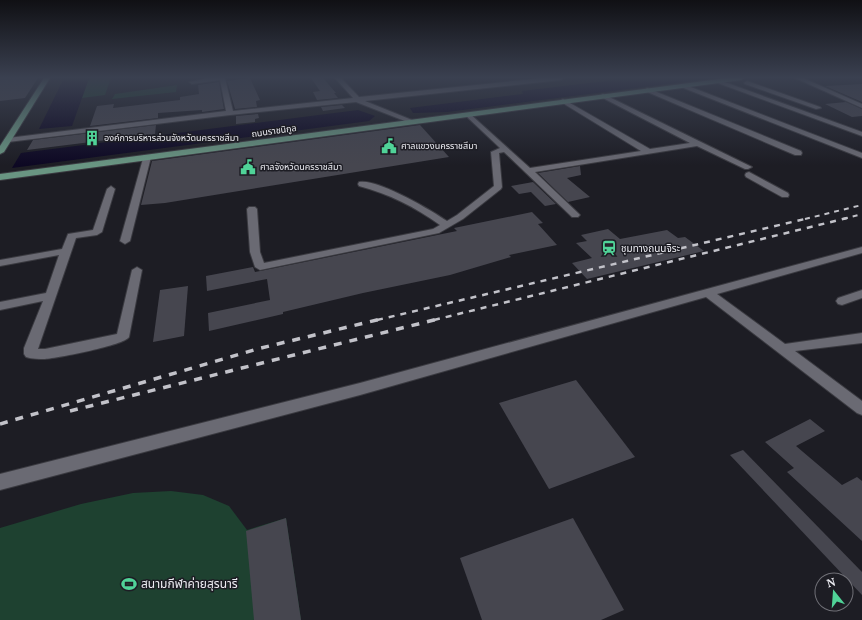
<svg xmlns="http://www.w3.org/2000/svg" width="862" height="620" viewBox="0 0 862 620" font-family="'PT Serif','Noto Sans Thai',serif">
  <rect width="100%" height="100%" fill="#1d1d24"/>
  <g fill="#1e4130">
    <polygon points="89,78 111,78 105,95 82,98"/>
    <polygon points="177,85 176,92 112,99 115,94"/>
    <polygon points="171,491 203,495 229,506 247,530 286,518 301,620 0,620 0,528 81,504 133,493"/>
  </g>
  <g fill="#0d0823">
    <polygon points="64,78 89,78 72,126 39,129"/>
    <polygon points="632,78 714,78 447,112 413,113 410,108 523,94 522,91"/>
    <polygon points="358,110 375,116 369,121 12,168 21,153"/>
  </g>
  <g fill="#46464f">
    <polygon points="0,78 38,78 25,98 0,101"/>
    <polygon points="250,78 260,100 256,101 257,107 235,109 227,81"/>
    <polygon points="311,78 323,78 336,93 334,93 338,98 317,100 313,92 320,91"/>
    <polygon points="219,82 224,109 202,112 202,110 158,113 158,118 90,126 97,106 114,104 113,108 180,100 180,97 199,94 198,85"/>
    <polygon points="862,84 862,102 825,86"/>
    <polygon points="846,102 862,109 862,116 852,117 825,104"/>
    <polygon points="342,105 345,108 323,111 321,107"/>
    <polygon points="258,114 259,118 255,119 255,122 236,124 236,116"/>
    <polygon points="156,125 155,134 27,150 33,140"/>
    <polygon points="420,125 449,157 165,203 141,205 152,161"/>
    <polygon points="580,166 581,175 567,178 590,197 568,202 538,173"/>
    <polygon points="533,182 556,204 545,206 531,192 519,194 511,186"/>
    <polygon points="532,212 543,223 538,224 557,245 509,255 511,257 450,275 363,293 283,312 283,314 209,331 208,313 270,300 267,279 207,291 206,276 253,267 255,272 260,271 457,231 454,228"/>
    <polygon points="608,229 620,239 667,230 678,238 685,237 704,251 587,279 572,263 592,258 576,243 587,241 581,235"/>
    <polygon points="188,286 184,336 153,342 160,290"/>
    <polygon points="576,380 635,457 549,489 499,403"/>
    <polygon points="810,419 825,431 796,446 842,485 857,477 862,481 862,541 787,472 794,468 765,442"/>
    <polygon points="743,450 862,572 862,595 730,455"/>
    <polygon points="286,518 301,620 254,620 246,531"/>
    <polygon points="573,518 624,610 601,620 482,620 460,558"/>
  </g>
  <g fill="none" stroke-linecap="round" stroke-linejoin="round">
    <g stroke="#3a3a40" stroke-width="2">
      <g id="minor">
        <polygon points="208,78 225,78 233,111 353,98 335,78 341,78 359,97 543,78 564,78 561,80 365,101 412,120 412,122 410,123 356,102 230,115 8,142 4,140 8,138 226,111 220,80 192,84 189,82"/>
        <polygon points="795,78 803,78 862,104 862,108"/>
        <polygon points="715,80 719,80 862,132 862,136 715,82"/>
        <polygon points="747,81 820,107 821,108 816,109 745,84 744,83"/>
        <polygon points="683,84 862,153 862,158 681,87 680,86"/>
        <polygon points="647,88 801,151 802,153 801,155 795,155 645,91 644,90"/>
        <path d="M603 94 752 167 748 169H745L697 146 535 172 578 213 580 215 578 217H572L504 152 499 153 502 187 501 189 463 219 439 233 260 270 255 267 250 252 247 209 249 207H255L257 209 260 252 264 263 433 229 440 225C415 207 389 194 359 186L358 184 359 182C377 178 431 210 447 221L457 215 494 186 491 152 500 148 465 115V113H469L530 168 641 151 561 102V100L563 99 650 149 690 143 601 97V95Z"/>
        <polygon points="144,155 150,155 151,157 130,241 125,244 120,241"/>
        <polygon points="749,172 788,193 789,195 788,197 782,197 746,177 745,175 746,173"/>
        <path d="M111 186 115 189 102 232 97 235 76 238 38 349H45L117 334 132 270 137 267 142 270 129 337C125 345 58 358 45 359 39 359 32 359 26 357L24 354V348L43 301 0 310V302L46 293 59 255 0 266V260L62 249 68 234 93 230 107 189Z"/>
        <polygon points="862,247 862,253 717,294 785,344 862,333 862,343 795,351 862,401 862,415 857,413 706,297 360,395 0,490 0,474 360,383"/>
        <polygon points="862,290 862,298 842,305 838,304 836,301 838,298"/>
      </g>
    </g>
    <g stroke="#3a3a40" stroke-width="2">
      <g id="major">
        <polygon points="44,78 50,78 4,152 0,154 0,146"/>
        <polygon points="727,78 744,78 741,80 0,180 0,174"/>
      </g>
    </g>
    <use href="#minor" fill="#6a6a73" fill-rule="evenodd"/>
    <use href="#major" fill="#699582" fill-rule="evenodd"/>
    <g stroke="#c2c2c9" stroke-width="2" stroke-dasharray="5 5" stroke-linecap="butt">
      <polyline points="805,219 862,205"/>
      <polyline points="843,219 862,214"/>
    </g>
    <g stroke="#c2c2c9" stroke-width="2.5" stroke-dasharray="6 6" stroke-linecap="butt">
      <polyline points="377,320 809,218"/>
      <polyline points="434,320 847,218"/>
    </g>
    <g stroke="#c2c2c9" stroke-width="3.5" stroke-dasharray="8 8" stroke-linecap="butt">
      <polyline points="70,411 438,319"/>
      <polyline points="0,424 261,348 381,319"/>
    </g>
  </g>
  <linearGradient id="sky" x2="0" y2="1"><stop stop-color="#101014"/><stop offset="0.47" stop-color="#3a4050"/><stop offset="1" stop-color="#3a4050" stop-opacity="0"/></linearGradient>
  <rect width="862" height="165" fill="url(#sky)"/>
  <defs>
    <g id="building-bare" transform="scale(1.2)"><path d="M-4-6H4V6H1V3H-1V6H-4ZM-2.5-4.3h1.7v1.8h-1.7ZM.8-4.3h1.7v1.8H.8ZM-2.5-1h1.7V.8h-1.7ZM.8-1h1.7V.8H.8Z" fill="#50d398" stroke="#1d1d24" stroke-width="2.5" paint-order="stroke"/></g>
    <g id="civic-bare" transform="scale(1.2)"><path d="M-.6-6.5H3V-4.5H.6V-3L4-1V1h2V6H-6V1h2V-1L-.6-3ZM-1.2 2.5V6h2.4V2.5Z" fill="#50d398" stroke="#1d1d24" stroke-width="2.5" paint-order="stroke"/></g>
    <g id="station-bare" transform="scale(1.2)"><path d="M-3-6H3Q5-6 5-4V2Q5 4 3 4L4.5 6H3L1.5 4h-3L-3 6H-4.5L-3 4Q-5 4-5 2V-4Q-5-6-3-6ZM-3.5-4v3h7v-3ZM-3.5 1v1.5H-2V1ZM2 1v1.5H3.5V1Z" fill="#50d398" stroke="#1d1d24" stroke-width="2.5" paint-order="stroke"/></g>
    <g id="stadium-bare" transform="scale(1.2)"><path d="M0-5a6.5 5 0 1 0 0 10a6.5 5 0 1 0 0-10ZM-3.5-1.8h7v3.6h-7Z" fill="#50d398" stroke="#1d1d24" stroke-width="2.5" paint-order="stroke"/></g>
  </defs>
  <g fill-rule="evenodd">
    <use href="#building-bare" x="92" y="138"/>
    <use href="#civic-bare" x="389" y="146"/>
    <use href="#civic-bare" x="248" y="167"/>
    <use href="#station-bare" x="609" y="248"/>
    <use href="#stadium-bare" x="129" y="584"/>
  </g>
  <g text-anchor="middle" stroke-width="3" stroke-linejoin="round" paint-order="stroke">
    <g font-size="9" fill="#ededf3" stroke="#1d1d24">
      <text transform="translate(274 131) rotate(-8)" y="3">ถนนราชนิกูล</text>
    </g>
    <g font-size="9" fill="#ededf3" stroke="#1d1d24" text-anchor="start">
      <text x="104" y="141">องค์การบริหารส่วนจังหวัดนครราชสีมา</text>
      <text x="401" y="149">ศาลแขวงนครราชสีมา</text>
      <text x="260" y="170">ศาลจังหวัดนครราชสีมา</text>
    </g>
    <g font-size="10" fill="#ededf3" stroke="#1d1d24" text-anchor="start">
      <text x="621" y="252">ชุมทางถนนจิระ</text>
    </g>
    <g font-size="12" fill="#ededf3" stroke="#1d1d24" text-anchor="start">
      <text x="141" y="588">สนามกีฬาค่ายสุรนารี</text>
    </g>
  </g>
  <g transform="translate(834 592) rotate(343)"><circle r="19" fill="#1d1d24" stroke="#707077"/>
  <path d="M0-3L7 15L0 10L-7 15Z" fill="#50d398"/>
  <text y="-6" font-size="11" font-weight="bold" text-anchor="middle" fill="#ededf3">N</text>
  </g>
</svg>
